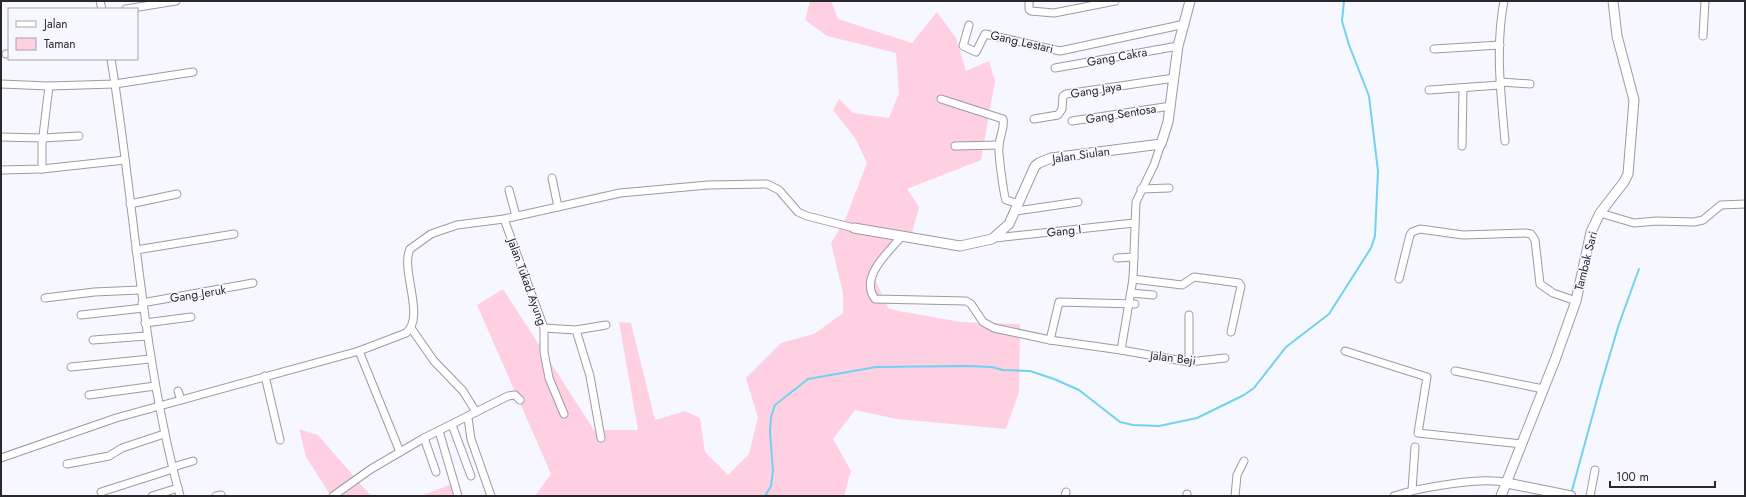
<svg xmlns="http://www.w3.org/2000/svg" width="1746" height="497" viewBox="0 0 1746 497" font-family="Jost,sans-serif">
  <rect width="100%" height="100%" fill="#f7f7ff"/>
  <g fill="#fed0e2">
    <polygon points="810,1 831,1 838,19 912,43 937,12 956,38 966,71 989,61 995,81 981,160 907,189 919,207 912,233 872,273 889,309 960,322 1020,324 1019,392 1006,429 897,419 855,410 833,439 851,471 844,496 535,496 551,474 477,305 503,289 594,430 638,430 619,322 631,323 655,420 685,411 700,418 705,452 728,475 749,454 758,418 746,378 781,343 814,334 843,313 843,293 831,243 845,220 867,163 855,138 833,110 839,99 853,113 889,118 899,93 896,53 827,36 805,20"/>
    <polygon points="299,429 318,435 371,496 331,496 306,457"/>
    <polygon points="454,483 459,496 421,496"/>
  </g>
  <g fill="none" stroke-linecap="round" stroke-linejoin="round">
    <g stroke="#70d2ef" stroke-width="2">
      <polyline points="1571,494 1602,381 1619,324 1639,269"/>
      <polyline points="765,496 771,486 773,471 770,432 771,417 775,405 808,379 876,367 967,366 992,367 1003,370 1030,371 1054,379 1079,390 1120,422 1133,425 1159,426 1197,418 1244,395 1254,388 1286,347 1329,314 1371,248 1375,236 1378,171 1369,96 1349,45 1342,21 1344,1"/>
    </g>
    <g stroke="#9a9ba6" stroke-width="9">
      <g id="street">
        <polyline points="100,1 102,9"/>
        <polyline points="1029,1 1029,9 1031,11 1054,13 1115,1"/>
        <path d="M1504 1C1495 47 1501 95 1505 141"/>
        <polyline points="126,9 176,1"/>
        <polyline points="969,25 963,46 976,52 985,34 1060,51 1185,24"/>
        <polyline points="1703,36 1705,1"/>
        <polyline points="1434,49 1500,45"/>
        <polyline points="6,54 9,54"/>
        <path d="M111 59C135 205 141 353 180 496"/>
        <polyline points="1055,68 1178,46"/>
        <polyline points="1500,82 1530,84"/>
        <polyline points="1,84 49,86 115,84 193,72"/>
        <polyline points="1429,90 1500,85"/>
        <path d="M941 99 1003 119C1005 128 999 137 999 147 998 152 1004 197 1006 200L1019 204"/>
        <polyline points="1034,119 1058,115 1062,109 1063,96 1066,94 1174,78"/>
        <polyline points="1072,121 1171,106"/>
        <polyline points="1,137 43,138 79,136"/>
        <polyline points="955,146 999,145"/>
        <polyline points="1462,146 1463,88"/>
        <polyline points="42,169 42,144 49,86"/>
        <polyline points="1,170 42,169 125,160"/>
        <polyline points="552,178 558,207"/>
        <polyline points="1141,189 1169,188"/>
        <polyline points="509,190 516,216"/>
        <polyline points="130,204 177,194"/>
        <polyline points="1016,211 1078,202"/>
        <polyline points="1600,213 1634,223 1656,221 1694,222 1703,220 1721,205 1745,204"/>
        <polyline points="504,219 544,328 544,352 549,378 564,414"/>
        <path d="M901 237C888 253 859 277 875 299L966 301 971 304 983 322 994 328 1050 340 1121 350 1133 279 1136 202 1154 165 1161 144"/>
        <polyline points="995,238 1134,223"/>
        <polyline points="136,250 234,234"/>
        <polyline points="1117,258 1134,257"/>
        <polyline points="1133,279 1182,285 1194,277 1239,283 1241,286 1231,332"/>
        <polyline points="1399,279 1410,235 1412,232 1420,229 1463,235 1526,233 1531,234 1535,240 1540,284 1553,293 1576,301"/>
        <polyline points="1131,293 1153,295"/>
        <polyline points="45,298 94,292 140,290"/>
        <polyline points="142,303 253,283"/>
        <polyline points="81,315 143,308"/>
        <polyline points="145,323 191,317"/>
        <polyline points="411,328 434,361 463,391 476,412"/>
        <polyline points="544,328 576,330 606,325"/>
        <polyline points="576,330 590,376 601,438"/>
        <polyline points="93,340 147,336"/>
        <polyline points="1050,340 1059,302 1135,304"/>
        <polyline points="1121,350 1189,362 1225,358"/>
        <polyline points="359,351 400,452"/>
        <polyline points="1345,351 1427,377 1418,433 1522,444"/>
        <polyline points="1189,362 1189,315"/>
        <polyline points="71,367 150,359"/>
        <polyline points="1455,371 1543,389"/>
        <polyline points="265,376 280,440"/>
        <polyline points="178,391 181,400"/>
        <polyline points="89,395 155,386"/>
        <polyline points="468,418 471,439 491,496"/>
        <polyline points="452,425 471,476"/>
        <polyline points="439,431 458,496"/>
        <polyline points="424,438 436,472"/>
        <path d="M1 458 116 418 359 351 406 333C426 317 400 270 410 249L431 234 457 225 504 219 620 193 708 185 767 184 779 190 798 212 807 216 854 228"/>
        <polyline points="67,464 109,456 122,448 164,434"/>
        <polyline points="173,467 193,461"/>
        <polyline points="1412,490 1415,447"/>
        <polyline points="101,492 173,469"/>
        <polyline points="152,496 178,488"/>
        <polyline points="216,496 221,495"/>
        <polyline points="333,496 371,469 424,438 508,396 515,395 520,400"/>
        <polyline points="1065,496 1066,492"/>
        <polyline points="1187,496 1187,494"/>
        <polyline points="1235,496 1237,475 1244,461"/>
        <path d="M1394 496C1418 488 1484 476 1507 483"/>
        <polyline points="1590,496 1595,470"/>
      </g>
    </g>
    <g stroke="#9a9ba6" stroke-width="11">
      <g id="secondary">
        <polyline points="854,228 960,246 992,239 1009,224 1035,166 1039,163 1051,158 1161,144 1168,122 1178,46 1190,1"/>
        <polyline points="1507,483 1571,496"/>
        <polyline points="1501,496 1555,360 1576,301 1591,232 1600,213 1624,182 1628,174 1634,100 1617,36 1613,1"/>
      </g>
    </g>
    <use href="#street" stroke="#fff" stroke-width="7"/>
    <use href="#secondary" stroke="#fff" stroke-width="9"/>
  </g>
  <g text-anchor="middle" stroke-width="3" stroke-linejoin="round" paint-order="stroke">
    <g font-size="12" fill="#29292d" stroke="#f7f7ff">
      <text transform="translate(1022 42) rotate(13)" y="4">Gang Lestari</text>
      <text transform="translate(1117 57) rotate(-10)" y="4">Gang Cakra</text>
      <text transform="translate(1096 90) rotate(-9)" y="4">Gang Jaya</text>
      <text transform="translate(1121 114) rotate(-9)" y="4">Gang Sentosa</text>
      <text transform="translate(1081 155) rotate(-8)" y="4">Jalan Siulan</text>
      <text transform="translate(1064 231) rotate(-6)" y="4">Gang I</text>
      <text transform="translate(1586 261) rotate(-76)" y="4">Tambak Sari</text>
      <text transform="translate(527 282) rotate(70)" y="4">Jalan Tukad Ayung</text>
      <text transform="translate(198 294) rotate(-9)" y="4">Gang Jeruk</text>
      <text transform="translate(1173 358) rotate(7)" y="4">Jalan Beji</text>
    </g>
  </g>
  <rect width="1746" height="497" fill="none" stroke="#29292d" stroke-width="4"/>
  <rect x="8" y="8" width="130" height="52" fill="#f7f7ff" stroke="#a5a5ab"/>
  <rect x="16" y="21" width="20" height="6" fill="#ffffff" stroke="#a5a5ab"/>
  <text x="44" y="28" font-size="12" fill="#29292d">Jalan</text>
  <rect x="16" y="38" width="20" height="12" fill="#fed0e2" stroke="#a5a5ab"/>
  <text x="44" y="48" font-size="12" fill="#29292d">Taman</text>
  <path d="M1610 481v6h105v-6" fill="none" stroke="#29292d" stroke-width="2"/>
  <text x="1616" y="481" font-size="12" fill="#29292d" stroke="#f7f7ff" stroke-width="3" paint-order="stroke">100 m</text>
</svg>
